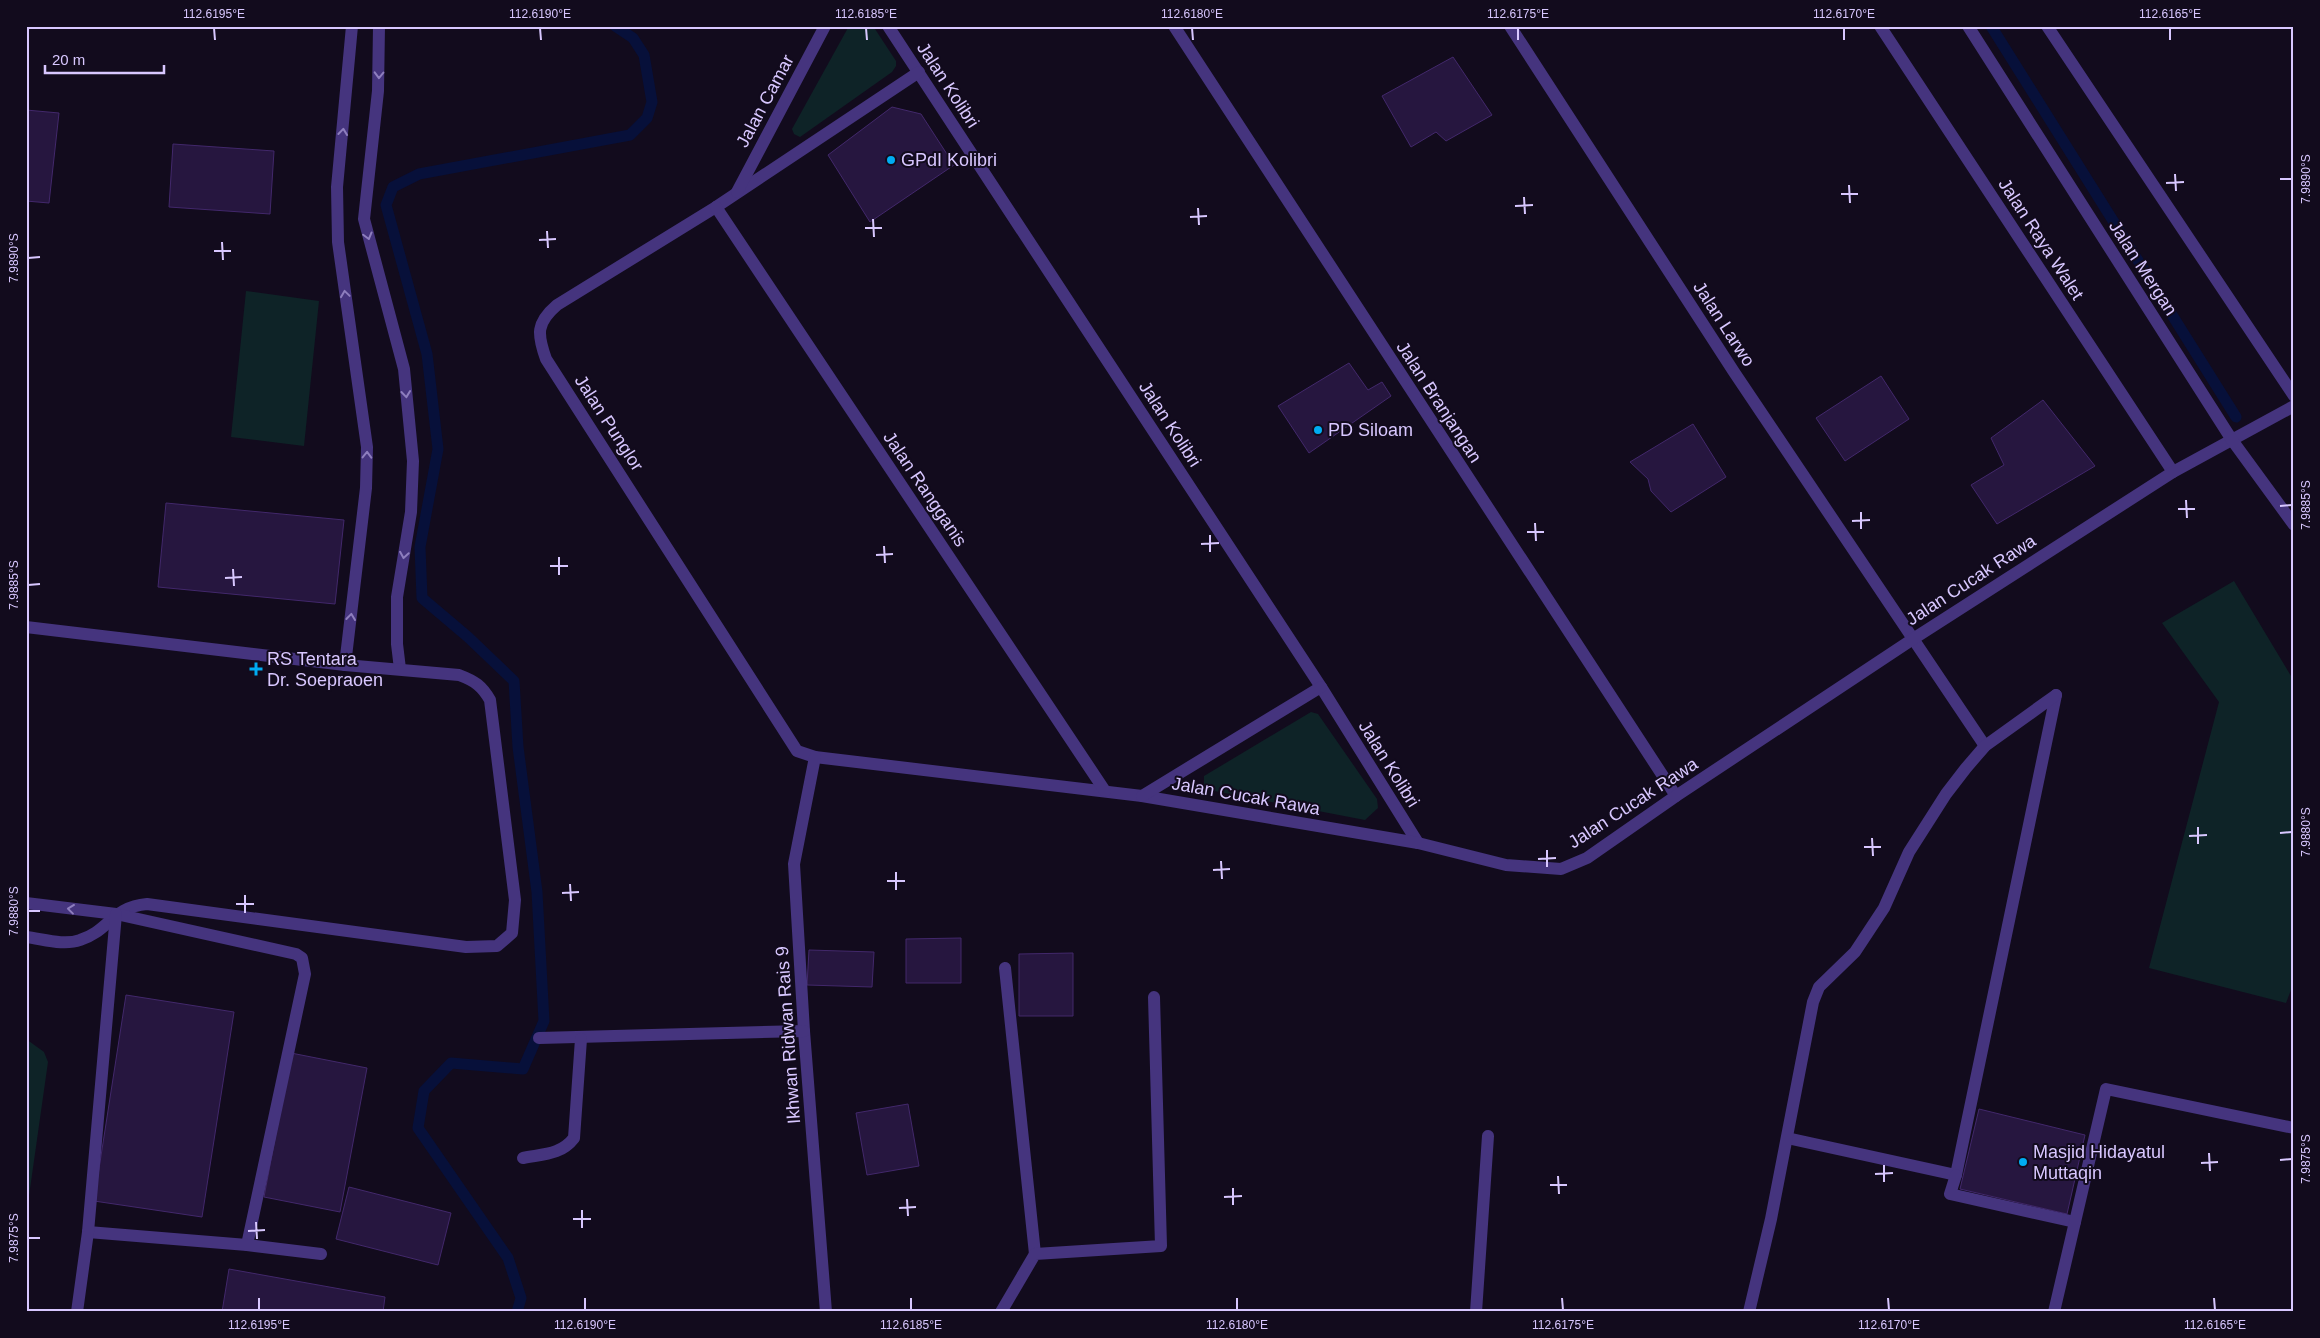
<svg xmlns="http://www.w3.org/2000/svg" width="2320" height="1338" viewBox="0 0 2320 1338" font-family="Arial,sans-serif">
  <rect width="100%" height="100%" fill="#120b1d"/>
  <g fill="#0e2327">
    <polygon points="849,26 873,26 896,61 896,66 892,72 800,137 794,134 792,129"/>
    <polygon points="246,291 319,301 304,446 231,437"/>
    <polygon points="2234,581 2294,681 2294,982 2286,1003 2149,968 2219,702 2162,623"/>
    <polygon points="1311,712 1318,714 1377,799 1378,808 1365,820 1204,789 1204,776"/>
    <polygon points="26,1039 44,1052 48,1062 26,1217"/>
  </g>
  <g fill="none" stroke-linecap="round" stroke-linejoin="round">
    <g stroke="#07103a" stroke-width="11">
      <polyline points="1991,26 2236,417"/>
      <polyline points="517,1312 521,1298 508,1258 418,1128 424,1091 451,1063 523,1069 544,1021 537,892 518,747 514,681 468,637 422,598 420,547 438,449 427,354 386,205 393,187 419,174 630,135 647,118 652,102 644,55 633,38 615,26"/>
    </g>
  </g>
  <g fill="#26163f" stroke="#42286b">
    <polygon points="26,26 29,26 27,48 26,48"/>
    <polygon points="1453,57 1492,115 1446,141 1436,132 1411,147 1382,96"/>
    <polygon points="892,107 921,114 954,165 870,222 828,155"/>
    <polygon points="26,110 59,113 49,203 26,201"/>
    <polygon points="173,144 274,151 270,214 169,207"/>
    <polygon points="1349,363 1368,390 1382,382 1391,396 1309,453 1278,406"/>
    <polygon points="1881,376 1909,419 1845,461 1816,418"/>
    <polygon points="2043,400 2095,466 1997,524 1971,485 2004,465 1991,438"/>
    <polygon points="1693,424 1726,477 1671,512 1651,491 1648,479 1630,462"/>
    <polygon points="166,503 344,520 335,604 158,587"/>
    <polygon points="961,938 961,983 906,983 906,939"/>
    <polygon points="809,950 874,952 872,987 807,985"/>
    <polygon points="1073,953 1073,1016 1019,1016 1019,954"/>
    <polygon points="126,995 234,1012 202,1217 94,1201"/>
    <polygon points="291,1053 367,1068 340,1212 264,1197"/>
    <polygon points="908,1104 919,1166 867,1175 856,1113"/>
    <polygon points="1979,1109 2085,1135 2067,1214 1960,1189"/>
    <polygon points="349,1187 451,1213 438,1265 336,1239"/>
    <polygon points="229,1269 385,1297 383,1312 222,1312"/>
  </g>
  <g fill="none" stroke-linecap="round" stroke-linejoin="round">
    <g stroke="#45347e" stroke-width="12">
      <polyline points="379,26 378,91 364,219 404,369 413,461 411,512 397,597 397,644 400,669"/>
      <path d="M26 627 345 665 459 675C475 681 482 686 490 700L515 900 512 933 497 946 466 947 147 904C112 907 109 931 80 940 64 946 43 939 26 937"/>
      <polyline points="345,665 366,488 367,447 338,242 337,187 352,26"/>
      <polyline points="26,903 116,914 296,954 302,958 305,974 247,1245"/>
      <polyline points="88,1232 247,1245 321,1254"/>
      <polyline points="77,1312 88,1232 116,914"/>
    </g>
    <g stroke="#45347e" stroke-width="12">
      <polyline points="888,26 1321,687 1418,843"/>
      <polyline points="1174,26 1676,796"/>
      <polyline points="1510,26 1734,372 1985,746"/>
      <polyline points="1880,26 2173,472"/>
      <polyline points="2047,26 2294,396"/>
      <path d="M919 72 716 207 557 305C536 323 537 334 546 359L797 751 815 757 1142 796 1418 843 1506 865 1561 869 1587 858 1676 796 1913 639 2173 472 2294 406"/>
      <polyline points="737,192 825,26"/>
      <polyline points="716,207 1105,791"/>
      <polyline points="815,757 794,864 804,1031 826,1312"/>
      <polyline points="1142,796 1321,687"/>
      <polyline points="1005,968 1035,1254"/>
      <polyline points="539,1038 804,1031"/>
      <polyline points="1787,1138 1956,1175 2056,695"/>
      <path d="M523 1158C543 1154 561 1155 574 1138L581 1039"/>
      <polyline points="1956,1175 1950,1194 2075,1222"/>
      <polyline points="1001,1312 1035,1254 1161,1246 1154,997"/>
      <polyline points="1476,1312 1488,1136"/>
      <polyline points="1749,1312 1771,1219 1813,1002 1819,987 1855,952 1884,908 1909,852 1946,794 1966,768 1985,746 2056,695"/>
      <polyline points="2054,1312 2106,1089 2294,1128"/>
    </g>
    <polyline stroke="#45347e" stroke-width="12" points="1968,26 2232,440 2294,525"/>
  </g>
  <defs><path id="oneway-chevron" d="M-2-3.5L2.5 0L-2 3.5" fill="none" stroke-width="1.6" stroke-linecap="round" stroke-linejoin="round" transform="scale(1.25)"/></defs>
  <g stroke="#8e7ebe">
    <use href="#oneway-chevron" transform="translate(379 75) rotate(91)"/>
    <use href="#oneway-chevron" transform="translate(343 132) rotate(-84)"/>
    <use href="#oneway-chevron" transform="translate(368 236) rotate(75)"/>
    <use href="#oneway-chevron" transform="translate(345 294) rotate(-98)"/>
    <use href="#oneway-chevron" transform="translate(406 394) rotate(84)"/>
    <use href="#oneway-chevron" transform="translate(367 455) rotate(-89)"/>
    <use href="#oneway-chevron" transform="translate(404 555) rotate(99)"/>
    <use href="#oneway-chevron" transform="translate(351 617) rotate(-83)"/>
    <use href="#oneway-chevron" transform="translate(71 909) rotate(-173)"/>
  </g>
  <path fill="none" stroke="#d8c7ff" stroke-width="2" d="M214 28 215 40M540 28 541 40M866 28 867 40M1192 28 1193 40M1518 28V40M1844 28V40M2170 28V40M2175 174 2176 191M2280 179H2292M2166 183 2184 182M1849 185 1850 203M1841 194H1858M1524 197 1525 214M1515 206 1533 205M1198 208 1199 225M1190 217 1207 216M873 219 874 237M865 228H882M547 231 548 248M539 240 556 239M222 242 223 260M214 251H231M28 258 40 257M2186 500 2187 518M2280 506 2292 505M2178 509H2195M1861 512V529M1852 521 1870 520M1535 523 1536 541M1527 532H1544M1210 535V552M1201 544 1219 543M884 546 885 563M876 555 893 554M559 557V575M550 566H568M233 569 234 586M225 578 242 577M28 585 40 584M2198 827V844M2280 833 2292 832M2189 836 2207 835M1872 838 1873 856M1864 847H1881M1547 850V867M1538 859 1556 858M1221 861 1222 879M1213 870 1230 869M896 872V890M887 881H905M570 884 571 901M562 893 579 892M245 895V913M236 904H254M28 911H40M2209 1153 2210 1171M2280 1160 2292 1159M2201 1163 2218 1162M1884 1165V1182M1875 1174 1893 1173M1558 1176 1559 1194M1550 1185H1567M1233 1188V1205M1224 1197 1242 1196M907 1199 908 1216M899 1208 916 1207M582 1210V1228M573 1219H591M256 1222 257 1239M248 1231 265 1230M28 1238H40M259 1298V1310M585 1298V1310M911 1298V1310M1237 1298V1310M1562 1298 1563 1310M1888 1298 1889 1310M2214 1298 2215 1310"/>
  <g fill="#00acf2" stroke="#120b1d" stroke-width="2">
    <circle cx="891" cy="160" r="5"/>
    <circle cx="1318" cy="430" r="5"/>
    <path d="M253.5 661.5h5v5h5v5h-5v5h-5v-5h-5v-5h5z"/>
    <circle cx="2023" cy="1162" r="5"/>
  </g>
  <g text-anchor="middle" stroke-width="4" stroke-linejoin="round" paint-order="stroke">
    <g font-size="18" fill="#d8c7ff" stroke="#120b1d">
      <text transform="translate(948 85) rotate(57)" y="6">Jalan Kolibri</text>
      <text transform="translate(765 101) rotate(-62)" y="6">Jalan Camar</text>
      <text transform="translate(2041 239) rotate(57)" y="6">Jalan Raya Walet</text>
      <text transform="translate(2143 268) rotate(57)" y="6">Jalan Mergan</text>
      <text transform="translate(1724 324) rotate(57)" y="6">Jalan Larwo</text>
      <text transform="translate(1439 402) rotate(57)" y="6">Jalan Branjangan</text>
      <text transform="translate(609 423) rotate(57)" y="6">Jalan Punglor</text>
      <text transform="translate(1170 424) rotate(57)" y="6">Jalan Kolibri</text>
      <text transform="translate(925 489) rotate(56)" y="6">Jalan Rangganis</text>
      <text transform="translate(1971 580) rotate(-33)" y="6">Jalan Cucak Rawa</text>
      <text transform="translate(1389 764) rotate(58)" y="6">Jalan Kolibri</text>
      <text transform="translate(1246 796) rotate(10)" y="6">Jalan Cucak Rawa</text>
      <text transform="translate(1633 803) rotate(-33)" y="6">Jalan Cucak Rawa</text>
      <text transform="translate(788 1035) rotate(-94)" y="6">Ikhwan Ridwan Rais 9</text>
    </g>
    <g font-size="18" fill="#d8c7ff" stroke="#120b1d" text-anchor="start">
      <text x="901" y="166">GPdI Kolibri</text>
      <text x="1328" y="436">PD Siloam</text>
      <text x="267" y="665">RS Tentara<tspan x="267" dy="21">Dr. Soepraoen</tspan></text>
      <text x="2033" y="1158">Masjid Hidayatul<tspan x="2033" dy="21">Muttaqin</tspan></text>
    </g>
  </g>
  <rect width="2320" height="1338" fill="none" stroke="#120b1d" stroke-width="55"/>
  <path d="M45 65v8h119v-8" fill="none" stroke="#d8c7ff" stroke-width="2.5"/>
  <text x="52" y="65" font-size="15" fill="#d8c7ff" stroke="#120b1d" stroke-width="4" paint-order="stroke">20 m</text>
  <rect x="28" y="28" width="2264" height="1282" fill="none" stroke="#d8c7ff" stroke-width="2"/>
  <g font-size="12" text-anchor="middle" fill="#d8c7ff">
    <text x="214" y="18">112.6195°E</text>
    <text x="540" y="18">112.6190°E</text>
    <text x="866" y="18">112.6185°E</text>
    <text x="1192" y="18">112.6180°E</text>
    <text x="1518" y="18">112.6175°E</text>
    <text x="1844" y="18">112.6170°E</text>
    <text x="2170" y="18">112.6165°E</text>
    <text transform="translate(2306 179) rotate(-90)" y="4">7.9890°S</text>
    <text transform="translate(14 258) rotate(-90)" y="4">7.9890°S</text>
    <text transform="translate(2306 505) rotate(-90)" y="4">7.9885°S</text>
    <text transform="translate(14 585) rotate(-90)" y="4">7.9885°S</text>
    <text transform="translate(2306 832) rotate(-90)" y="4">7.9880°S</text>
    <text transform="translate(14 911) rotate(-90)" y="4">7.9880°S</text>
    <text transform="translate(2306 1159) rotate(-90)" y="4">7.9875°S</text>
    <text transform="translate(14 1238) rotate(-90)" y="4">7.9875°S</text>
    <text x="259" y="1329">112.6195°E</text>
    <text x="585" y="1329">112.6190°E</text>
    <text x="911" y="1329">112.6185°E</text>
    <text x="1237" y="1329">112.6180°E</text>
    <text x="1563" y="1329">112.6175°E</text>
    <text x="1889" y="1329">112.6170°E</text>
    <text x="2215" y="1329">112.6165°E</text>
  </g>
</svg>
